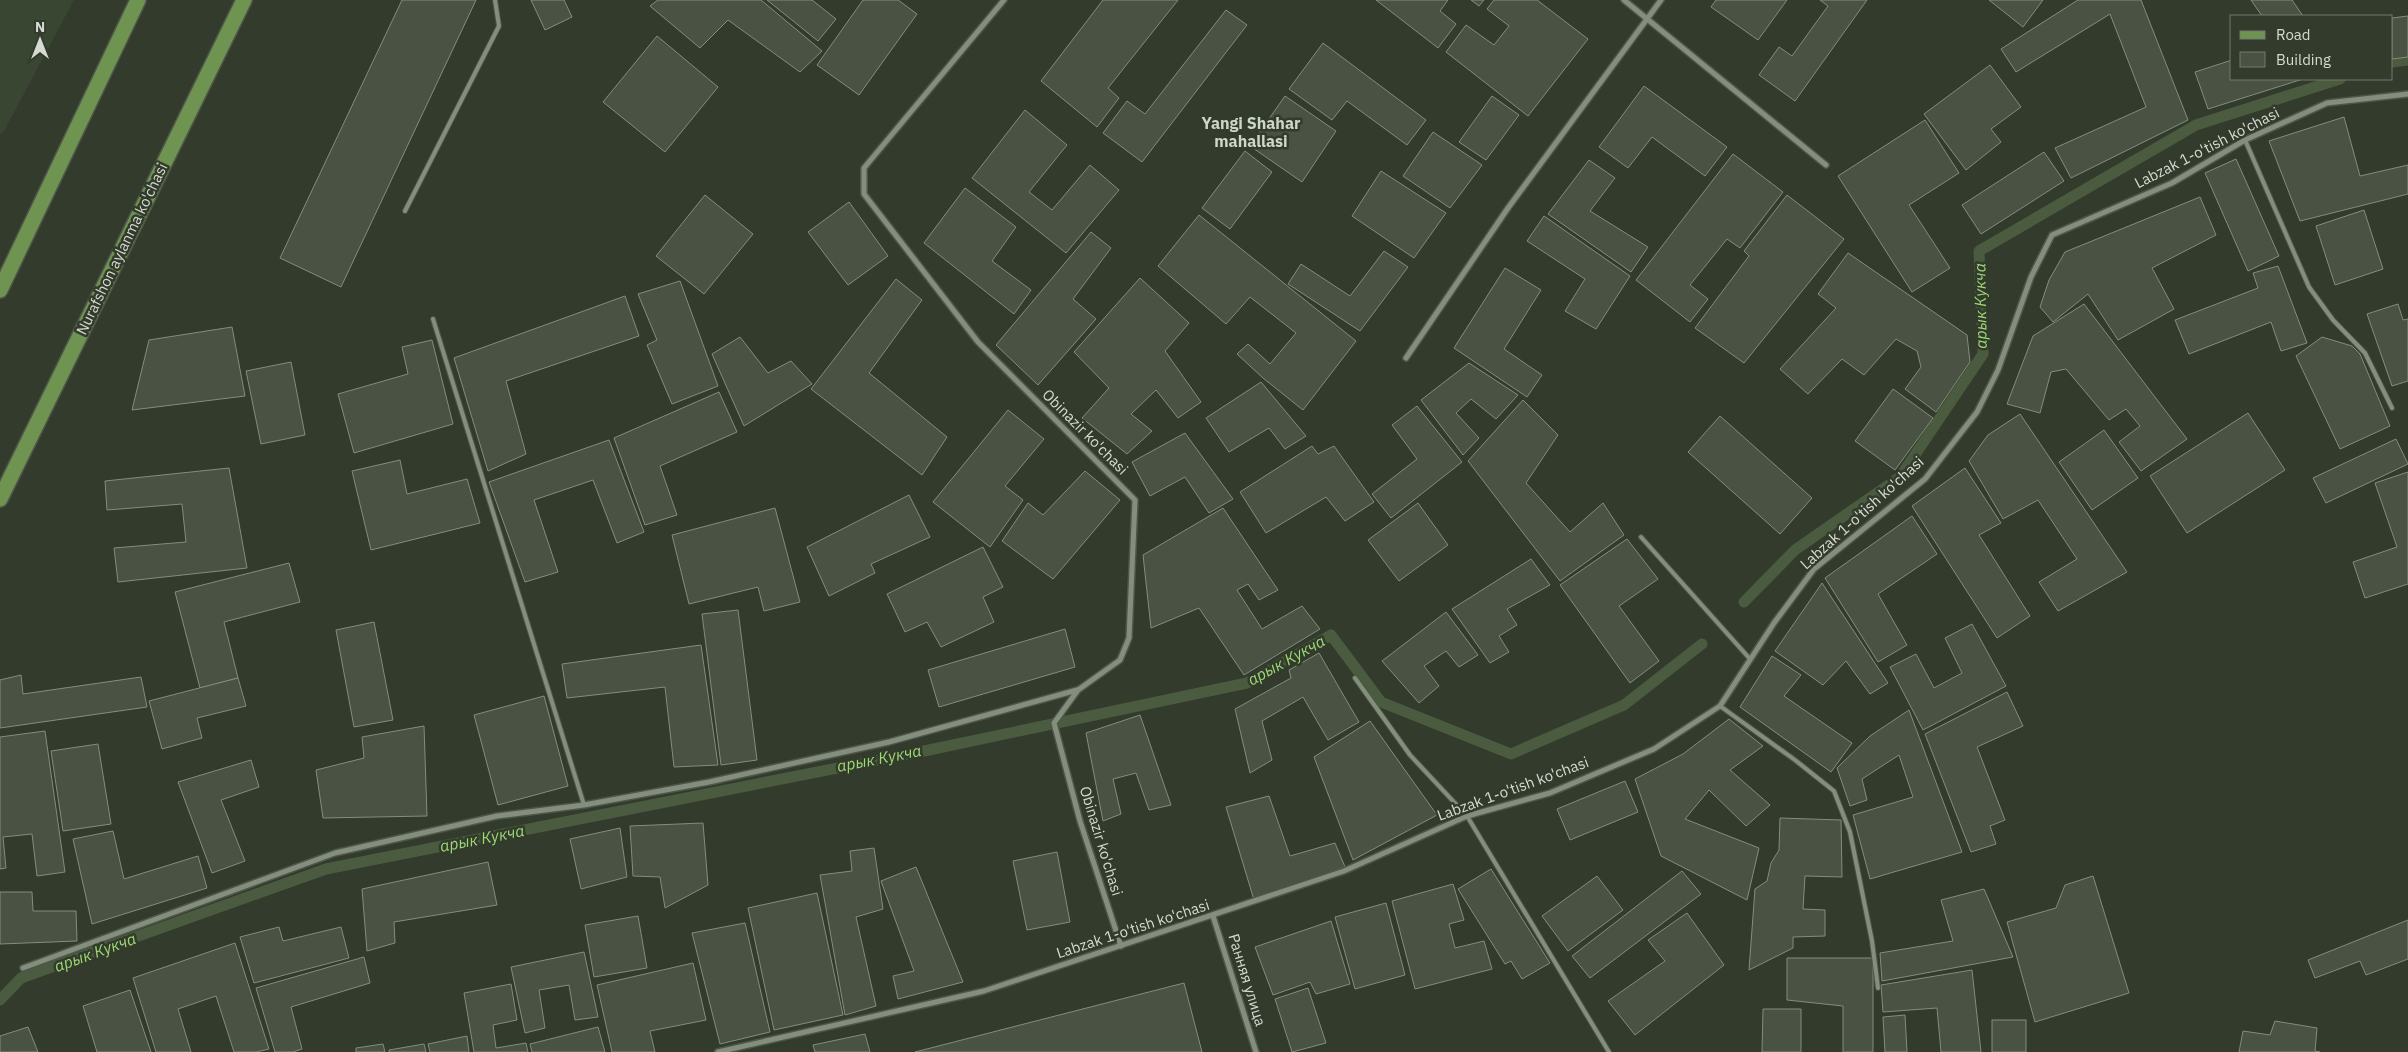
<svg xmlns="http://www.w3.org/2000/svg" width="2408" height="1052" viewBox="0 0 2408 1052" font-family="'IBM Plex Sans',sans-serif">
  <rect width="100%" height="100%" fill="#323b2c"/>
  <polygon fill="#394631" points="0,0 74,0 3,133 0,133"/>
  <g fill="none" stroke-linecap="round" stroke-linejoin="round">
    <g stroke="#4b5b3f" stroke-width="11">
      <polyline points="2392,62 2408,60"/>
      <polyline points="1744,602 1795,550 1900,477 1983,354 1979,251 2196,125 2340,79"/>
      <polyline points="0,1000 21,978 326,869 929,750 1247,683 1331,635 1381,702 1511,754 1624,705 1702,644"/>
    </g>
  </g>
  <g fill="#495243" stroke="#848e7d">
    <polygon points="402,0 476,0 341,287 280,258"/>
    <polygon points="531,0 564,0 572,17 545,30"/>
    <polygon points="658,0 761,0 822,51 800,72 728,20 700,48 650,6"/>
    <polygon points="767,0 812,0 836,19 818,41"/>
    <polygon points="863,0 898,0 917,14 859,95 817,65"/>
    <polygon points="1103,0 1178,0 1108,88 1119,98 1097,127 1041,81"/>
    <polygon points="1376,0 1448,0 1440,11 1456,24 1438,48"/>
    <polygon points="1471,0 1484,0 1479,6"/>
    <polygon points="1494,0 1537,0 1588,39 1528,116 1446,52 1466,25 1494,45 1509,26 1487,9"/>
    <polygon points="1716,0 1787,0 1758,40 1711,7"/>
    <polygon points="1820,0 1867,0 1795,101 1759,75 1779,47 1792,56 1828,6"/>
    <polygon points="1989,0 2043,0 2023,27"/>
    <polygon points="2078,0 2141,0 2188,120 2071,178 2055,148 2146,107 2110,14 2016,72 2001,49"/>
    <polygon points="2251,0 2292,0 2303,16 2262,16"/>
    <polygon points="1226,10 1247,25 1142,162 1103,133 1127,101 1145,114"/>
    <polygon points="2408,16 2408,57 2392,59 2392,18"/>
    <polygon points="657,36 718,87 665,152 603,102"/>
    <polygon points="1323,43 1426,120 1407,145 1347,101 1332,120 1289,89"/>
    <polygon points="2232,60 2232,79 2303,79 2208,109 2195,72"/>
    <polygon points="1990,65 2021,107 1991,129 2001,142 1966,170 1924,114"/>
    <polygon points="1644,86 1727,147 1705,176 1652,137 1628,168 1599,147"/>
    <polygon points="1285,96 1336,131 1302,182 1250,146"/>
    <polygon points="1492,96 1519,115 1486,160 1459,142"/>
    <polygon points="1025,110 1067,145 1029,192 1052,210 1090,165 1119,190 1066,253 972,178"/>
    <polygon points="2344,117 2360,176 2408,165 2408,194 2300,221 2269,141"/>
    <polygon points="1925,120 1959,173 1909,205 1950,268 1912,292 1838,176"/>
    <polygon points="1433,132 1482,165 1450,208 1403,176"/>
    <polygon points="1245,151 1272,172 1230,229 1202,208"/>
    <polygon points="2044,152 2064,181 1981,234 1962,205"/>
    <polygon points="1733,154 1783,192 1740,248 1727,239 1690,285 1708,299 1690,322 1636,280"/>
    <polygon points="2236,159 2279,256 2248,271 2205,173"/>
    <polygon points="1589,160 1615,178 1590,211 1648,247 1631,272 1548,214"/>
    <polygon points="1381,171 1446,213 1414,258 1352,216"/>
    <polygon points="965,188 1016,227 992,261 1031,290 1014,314 924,243"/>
    <polygon points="705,195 753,234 704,294 656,256"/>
    <polygon points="1787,195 1844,239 1744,363 1695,328 1749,256 1744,251"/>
    <polygon points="2200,197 2216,235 2152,268 2174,309 2118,340 2088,294 2053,322 2040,307 2049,280 2065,252"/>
    <polygon points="849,202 888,256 848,285 808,232"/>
    <polygon points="2364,210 2383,269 2335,285 2316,226"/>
    <polygon points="1199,215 1356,341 1303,410 1263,378 1237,354 1248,344 1270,364 1296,333 1250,297 1226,324 1158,266"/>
    <polygon points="1544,216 1630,276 1596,329 1565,311 1585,279 1527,241"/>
    <polygon points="1091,232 1111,248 1073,299 1096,319 1038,385 996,345"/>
    <polygon points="1384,251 1408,267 1360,331 1288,284 1301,264 1350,296"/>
    <polygon points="1848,253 1967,335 1970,362 1936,412 1905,389 1921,367 1917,351 1896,339 1864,375 1842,359 1808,394 1780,369 1836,308 1818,294"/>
    <polygon points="2278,266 2307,343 2281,351 2271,322 2189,354 2175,320 2258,288 2253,273"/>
    <polygon points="1505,268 1541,290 1504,349 1542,375 1527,397 1454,348"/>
    <polygon points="1140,278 1189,323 1165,351 1201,402 1178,418 1156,390 1131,414 1152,431 1127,454 1082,418 1109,388 1074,352"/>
    <polygon points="896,279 922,300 869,373 947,437 922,475 811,389"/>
    <polygon points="680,281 718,386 672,404 647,345 657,340 638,294"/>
    <polygon points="625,296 639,336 506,381 526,454 488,471 454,358"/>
    <polygon points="2084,304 2187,439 2141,471 2119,442 2140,426 2126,409 2109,420 2066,369 2051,372 2040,413 2007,404 2033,336"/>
    <polygon points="2398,304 2403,320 2408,319 2408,381 2392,386 2367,314"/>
    <polygon points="232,327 245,396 132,410 149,340"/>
    <polygon points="740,337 768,373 791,361 812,384 744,426 712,354"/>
    <polygon points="2322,337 2352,346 2360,354 2390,426 2340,449 2296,356"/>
    <polygon points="432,340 453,424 354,453 338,394 408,374 402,347"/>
    <polygon points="291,362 305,435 261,444 246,371"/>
    <polygon points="1469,363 1518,395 1496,419 1471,399 1456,413 1479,438 1463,455 1421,400"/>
    <polygon points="1261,382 1306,436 1285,449 1269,428 1229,452 1206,418"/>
    <polygon points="1893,389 1933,418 1895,470 1855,441"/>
    <polygon points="719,392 737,432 660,466 677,515 645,525 614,438"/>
    <polygon points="1523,400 1558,435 1526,483 1570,532 1603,503 1624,535 1560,581 1468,461"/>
    <polygon points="1417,406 1462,462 1391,518 1372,494 1417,459 1392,425"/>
    <polygon points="1008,410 1044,439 1005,486 1023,500 990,547 933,502"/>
    <polygon points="2248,413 2285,470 2187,533 2150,476"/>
    <polygon points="2020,414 2127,572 2058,611 2039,582 2077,559 2038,500 2003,519 1969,461 1988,435"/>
    <polygon points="1720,416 1812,498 1780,534 1688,452"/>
    <polygon points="2104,430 2138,478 2092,510 2059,462"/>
    <polygon points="1185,433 1233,499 1209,513 1185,477 1150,496 1132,462"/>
    <polygon points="2396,439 2408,464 2326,503 2313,478"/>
    <polygon points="609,440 644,532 617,543 593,480 534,500 558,572 525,582 489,482"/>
    <polygon points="1312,446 1318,454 1334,446 1374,502 1345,521 1326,497 1266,533 1240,492"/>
    <polygon points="400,460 407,494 467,479 480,523 371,550 352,471"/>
    <polygon points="229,468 247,568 118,582 114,548 186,542 182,504 107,510 105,481"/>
    <polygon points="1965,468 2001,523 1979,535 2030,616 1997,638 1912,506"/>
    <polygon points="1085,471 1120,500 1053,579 1002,541 1028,503 1043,515"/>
    <polygon points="2408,472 2408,584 2365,598 2353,562 2397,547 2375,483"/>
    <polygon points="909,495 930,537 871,564 875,573 829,596 807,547"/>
    <polygon points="1418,503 1448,545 1399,581 1368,540"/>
    <polygon points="775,508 800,602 764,611 758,587 689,604 672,535"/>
    <polygon points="1223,508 1278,590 1259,600 1248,584 1237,590 1262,629 1302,606 1320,629 1244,675 1199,608 1151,628 1143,555"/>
    <polygon points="1912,516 1937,554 1878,594 1907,645 1878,662 1825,578"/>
    <polygon points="1627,539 1658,579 1619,606 1659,661 1630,683 1560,585"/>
    <polygon points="983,547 1003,587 983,597 994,622 941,647 927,622 905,632 887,594"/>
    <polygon points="1531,559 1550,585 1507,609 1517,625 1499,636 1509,652 1490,663 1452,609"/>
    <polygon points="289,563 300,602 224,622 238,678 200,688 175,592"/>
    <polygon points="1822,583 1888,683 1870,694 1846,661 1823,685 1775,651"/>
    <polygon points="738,610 757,760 721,765 702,614"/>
    <polygon points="1446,612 1478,655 1459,667 1446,651 1424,666 1439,686 1419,703 1382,661"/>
    <polygon points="374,622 393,720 354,727 336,630"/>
    <polygon points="1972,624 2006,686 1923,730 1890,667 1916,654 1934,688 1962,673 1945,638"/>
    <polygon points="1065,629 1075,667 939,707 928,670"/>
    <polygon points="701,645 718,765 674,767 665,687 567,698 562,664"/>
    <polygon points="1319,653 1359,722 1328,740 1303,697 1262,721 1272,760 1250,773 1235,709 1291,678 1289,670"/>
    <polygon points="1772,656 1801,675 1784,696 1852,743 1831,772 1740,707"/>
    <polygon points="21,675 23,694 141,677 147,707 0,728 0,680"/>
    <polygon points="238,678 246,706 197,718 202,738 162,749 149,701"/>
    <polygon points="2007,692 2023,726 1977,747 2005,820 1990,826 1996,844 1971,852 1925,734"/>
    <polygon points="544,696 568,786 498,805 474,715"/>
    <polygon points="1909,710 1962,852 1870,879 1853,815 1913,797 1899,755 1862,779 1867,800 1850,806 1837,768 1870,736"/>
    <polygon points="1140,715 1171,805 1149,810 1136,773 1113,779 1121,814 1103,821 1086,733"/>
    <polygon points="1729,719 1763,746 1730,770 1770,805 1746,826 1709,790 1685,819 1759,848 1747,900 1661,856 1635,779 1683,754"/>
    <polygon points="1370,721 1437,815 1353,860 1314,757"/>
    <polygon points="424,726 427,816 323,818 316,770 364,758 362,737"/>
    <polygon points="45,731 65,872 37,876 32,834 3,837 6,868 0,869 0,737"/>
    <polygon points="98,744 111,824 63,831 51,751"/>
    <polygon points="251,760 259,787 221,800 245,861 212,873 178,782"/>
    <polygon points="1625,781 1638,812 1570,840 1557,809"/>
    <polygon points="1269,796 1290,856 1335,843 1345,867 1254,900 1226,807"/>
    <polygon points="1780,818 1841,820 1842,877 1805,876 1803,909 1825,910 1825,936 1793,937 1793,948 1749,970 1755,889 1767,881 1771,863 1779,850"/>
    <polygon points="703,823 708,885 665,908 660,877 633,876 630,826"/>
    <polygon points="620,828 627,877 581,889 570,839"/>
    <polygon points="113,831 124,879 198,856 207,888 92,924 73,839"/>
    <polygon points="874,848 883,909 856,917 876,1006 845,1015 820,875 852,871 850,851"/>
    <polygon points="1057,852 1070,922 1027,930 1013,861"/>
    <polygon points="488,862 497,905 394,922 395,943 367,951 362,889"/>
    <polygon points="916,867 963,982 898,999 893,976 914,971 881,881"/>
    <polygon points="1491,869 1550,963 1522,979 1511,961 1505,964 1458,889"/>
    <polygon points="1682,871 1701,894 1590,978 1572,956"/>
    <polygon points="1597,876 1623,910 1568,951 1542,916"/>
    <polygon points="2093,876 2129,993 2035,1022 2007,922 2056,908 2065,885"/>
    <polygon points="1453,884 1464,920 1449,924 1455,948 1484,941 1492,969 1415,989 1392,901"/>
    <polygon points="1984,889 2013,957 1882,981 1880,953 1953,941 1941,900"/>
    <polygon points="0,892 32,892 33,911 76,911 77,941 0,944"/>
    <polygon points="817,893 843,1015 774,1030 748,908"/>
    <polygon points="1386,903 1405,975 1355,989 1335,917"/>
    <polygon points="1687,913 1724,965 1635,1035 1608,1001 1665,961 1648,940"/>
    <polygon points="638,916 647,968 594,977 585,925"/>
    <polygon points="2408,920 2408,959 2366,975 2360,961 2315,978 2308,960"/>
    <polygon points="1331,921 1350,984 1316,994 1310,982 1273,995 1255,947"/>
    <polygon points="745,923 770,1032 720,1044 692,933"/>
    <polygon points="279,927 283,941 341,927 349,958 254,983 240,937"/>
    <polygon points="235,943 269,1049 256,1052 234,1052 216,996 178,1009 191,1052 156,1052 133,978"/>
    <polygon points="584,952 598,1017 575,1020 569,985 539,990 545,1028 525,1033 511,967"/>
    <polygon points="364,957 370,983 291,1007 302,1049 293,1052 275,1052 256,988"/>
    <polygon points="1787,958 1873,958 1873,1052 1843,1052 1843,1006 1787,1000"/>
    <polygon points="693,963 706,1020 650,1031 655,1052 612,1052 597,985"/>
    <polygon points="1972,970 1981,1052 1941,1052 1937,1008 1883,1012 1881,985"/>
    <polygon points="1184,983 1202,1052 915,1052"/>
    <polygon points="511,984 517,1020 493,1025 496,1048 526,1043 528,1052 474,1052 464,993"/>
    <polygon points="1308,988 1326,1043 1292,1052 1275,999"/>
    <polygon points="130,990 151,1052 97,1052 83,1006"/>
    <polygon points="1763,1009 1801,1009 1801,1052 1762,1052"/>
    <polygon points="1905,1015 1907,1052 1885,1052 1883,1017"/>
    <rect x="1992" y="1020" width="34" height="32"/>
    <polygon points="2275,1021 2317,1028 2315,1051 2320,1052 2239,1052 2243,1031 2270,1035"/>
    <polygon points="28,1027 38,1052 0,1052 0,1036"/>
    <polygon points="598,1027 605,1052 532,1052 530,1044"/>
    <polygon points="865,1034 870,1052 815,1052 813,1045"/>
    <polygon points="467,1036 469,1052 430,1052 428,1044"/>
    <polygon points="383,1044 385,1052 356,1052 356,1048"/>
    <polygon points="424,1044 426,1052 389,1052 389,1050"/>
  </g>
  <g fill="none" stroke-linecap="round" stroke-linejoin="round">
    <g stroke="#4e5649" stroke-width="6">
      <g id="lane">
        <polyline points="2245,140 2309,287 2333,320 2365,353 2392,408"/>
        <polyline points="405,211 499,26 495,0"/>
        <polyline points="433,319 584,805"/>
        <polyline points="1641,537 1750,659"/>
        <polyline points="1355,678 1410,755 1467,816 1609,1052"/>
        <polyline points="1720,706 1795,760 1834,791 1850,832 1872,941 1878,988"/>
      </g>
    </g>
    <g stroke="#4e5649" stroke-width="8">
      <g id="street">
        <polyline points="1004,0 864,168 864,194 978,342 1135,500 1129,638 1120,660 1078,690 1054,723 1080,821 1121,946"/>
        <polyline points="1624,0 1826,165"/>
        <polyline points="1406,358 1508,208 1661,0"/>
        <polyline points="1213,916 1256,1052"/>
        <polyline points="23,968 335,853 497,816 584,805 709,782 889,742 1077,690"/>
        <polyline points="718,1052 984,991 1344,871 1467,816 1550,793 1654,749 1720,706 1774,623 1814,569 1925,479 1977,412 1998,370 2031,277 2052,235 2172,183 2245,140 2327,103 2408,94"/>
      </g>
    </g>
    <g stroke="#4e5649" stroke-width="18">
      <g id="primary">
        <polyline points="0,290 138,0"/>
        <polyline points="0,499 244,0"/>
      </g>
    </g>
    <use href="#lane" stroke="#838e7c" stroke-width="4"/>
    <use href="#street" stroke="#838e7c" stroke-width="5"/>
    <use href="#primary" stroke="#6f9351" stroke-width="15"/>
  </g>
  <g text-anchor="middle" stroke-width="5" stroke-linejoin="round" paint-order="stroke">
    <g font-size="15" fill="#d6dbd2" stroke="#323b2c">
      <text transform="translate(2207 148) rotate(-27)" y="5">Labzak 1-o'tish ko'chasi</text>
      <text transform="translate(122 249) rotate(-64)" y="5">Nurafshon aylanma ko'chasi</text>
      <text transform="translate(1085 432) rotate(45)" y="5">Obinazir ko'chasi</text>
      <text transform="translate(1862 513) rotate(-42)" y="5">Labzak 1-o'tish ko'chasi</text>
      <text transform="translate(1513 789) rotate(-20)" y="5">Labzak 1-o'tish ko'chasi</text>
      <text transform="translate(1101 841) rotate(73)" y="5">Obinazir ko'chasi</text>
      <text transform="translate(1133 929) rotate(-18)" y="5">Labzak 1-o'tish ko'chasi</text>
      <text transform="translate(1247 980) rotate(73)" y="5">Ранняя улица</text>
    </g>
    <g font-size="16" font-weight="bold" fill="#cdd9c6" stroke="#323b2c">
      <text x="1251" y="129">Yangi Shahar<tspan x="1251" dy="18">mahallasi</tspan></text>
    </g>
    <g font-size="16" font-style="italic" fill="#9fd976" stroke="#323b2c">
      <text transform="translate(1980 306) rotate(-91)" y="6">арык Кукча</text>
      <text transform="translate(1286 660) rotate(-29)" y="6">арык Кукча</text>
      <text transform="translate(879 758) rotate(-11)" y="6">арык Кукча</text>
      <text transform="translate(482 838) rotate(-11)" y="6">арык Кукча</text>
      <text transform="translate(95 952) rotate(-20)" y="6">арык Кукча</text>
    </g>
  </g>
  <rect x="2230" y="15" width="162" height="65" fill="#323b2c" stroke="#747b6e"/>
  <rect x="2240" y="31" width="25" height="8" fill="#6f9351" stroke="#747b6e"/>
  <text x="2276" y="40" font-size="15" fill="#d6dbd2">Road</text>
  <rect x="2240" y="52" width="25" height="15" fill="#495243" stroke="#747b6e"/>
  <text x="2276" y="65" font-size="15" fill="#d6dbd2">Building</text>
  <g transform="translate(40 40)" stroke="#323b2c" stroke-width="4" paint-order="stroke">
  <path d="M0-4L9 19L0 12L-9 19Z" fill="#d6dbd2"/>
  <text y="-8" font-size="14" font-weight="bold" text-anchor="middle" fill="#d6dbd2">N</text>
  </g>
</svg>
